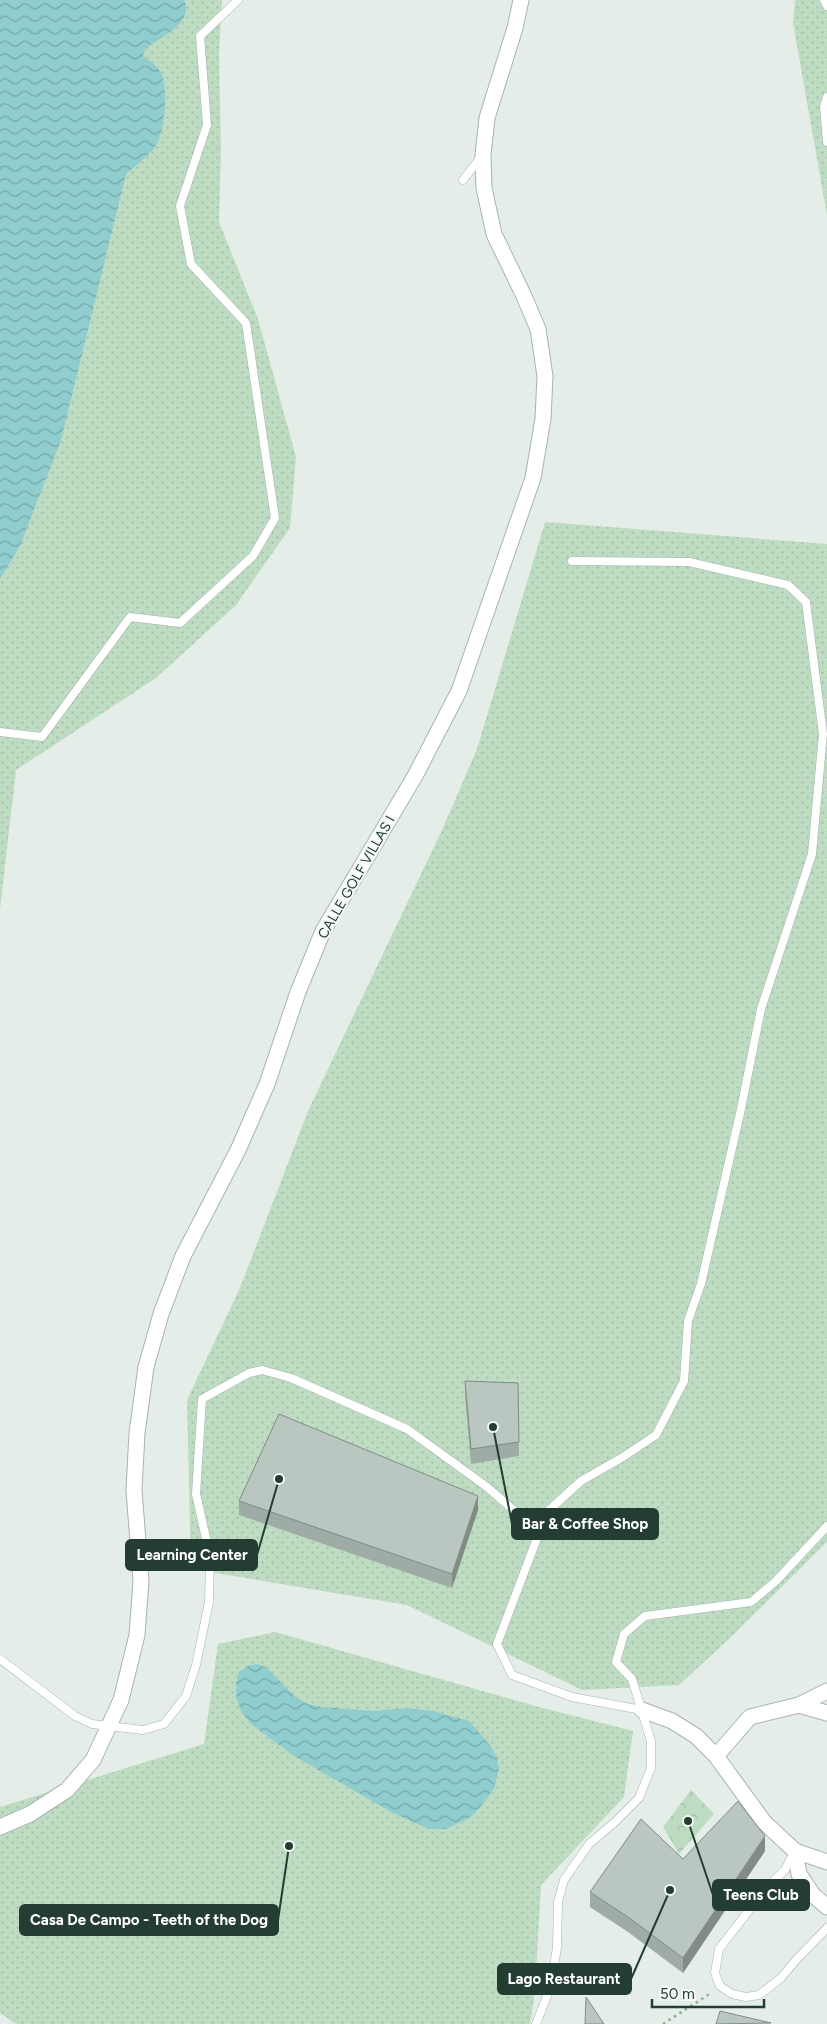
<svg xmlns="http://www.w3.org/2000/svg" width="827" height="2024" viewBox="0 0 827 2024" font-family="Figtree,sans-serif">
  <defs>
    <pattern id="grass-dots" width="8" height="8" patternUnits="userSpaceOnUse" patternTransform="scale(1.25)"><rect width="8" height="8" fill="#bedcc2"/><path d="M2 2h.1M6 6h.1" fill="none" stroke="#a3bea7" stroke-width="1.8" stroke-linecap="round"/></pattern>
    <pattern id="park-crowns" width="20" height="18" patternUnits="userSpaceOnUse" patternTransform="scale(1.25)"><rect width="20" height="18" fill="#bedcc2"/><path d="M2 6a3 3 0 1 1 6 0M12 15a3 3 0 1 1 6 0" fill="none" stroke="#a3bea7"/></pattern>
    <pattern id="water-waves" width="16" height="10" patternUnits="userSpaceOnUse" patternTransform="scale(1.25)"><rect width="16" height="10" fill="#8fcdcf"/><path d="M0 5q4-4 8 0t8 0" fill="none" stroke="#75a8a9"/></pattern>
  </defs>
  <rect width="100%" height="100%" fill="#e4ede7"/>
  <g fill="url(#grass-dots)">
    <polygon points="152,0 222,0 219,53 221,150 219,222 258,319 296,457 290,528 236,605 156,678 16,770 0,909 0,453"/>
    <polygon points="795,0 827,0 827,215 793,23"/>
    <polygon points="545,522 827,544 827,1542 729,1639 679,1685 582,1690 407,1605 191,1569 187,1400 240,1288 308,1111 443,828 477,749"/>
    <polygon points="275,1632 539,1707 633,1731 624,1797 541,1885 535,1991 530,2024 16,2024 0,2013 0,1807 204,1744 218,1644"/>
  </g>
  <polygon fill="url(#park-crowns)" points="691,1790 714,1814 679,1854 663,1827"/>
  <g fill="url(#water-waves)">
    <path d="M0 0H184C195 22 160 38 146 48L143 56C151 62 158 66 162 75 168 91 165 133 155 147 147 157 136 165 126 174L61 440 20 546 0 579Z"/>
    <polygon points="257,1664 266,1667 295,1697 308,1704 321,1707 374,1711 406,1708 433,1711 469,1721 490,1745 497,1758 499,1768 494,1788 483,1804 471,1817 446,1829 429,1829 393,1813 294,1756 251,1724 242,1713 236,1697 236,1683 239,1672 247,1666"/>
  </g>
  <g fill="none" stroke-linecap="round" stroke-linejoin="round">
    <g stroke="#a7b5ad" stroke-width="9">
      <g id="service">
        <polyline points="824,0 827,6"/>
        <polyline points="827,97 824,107 827,142"/>
        <polyline points="463,180 481,157"/>
        <polyline points="572,561 689,562 788,585 806,602 823,734 812,854 761,1009 741,1109 701,1284 688,1321 684,1381 656,1435 623,1457 581,1481 547,1512 497,1644 512,1675 572,1697 642,1710"/>
        <polyline points="0,732 42,737 130,617 180,623 253,556 275,518 246,323 191,264 180,206 207,125 200,36 238,0"/>
        <polyline points="0,1659 75,1716 92,1724 143,1730 164,1724 186,1696 196,1665 209,1602 210,1556 196,1494 202,1399 249,1373 262,1370 291,1378 407,1429 487,1487 539,1532"/>
        <polyline points="793,1854 785,1870 767,1887 719,1949 715,1973 720,1986 732,1994 746,1997 759,1995 781,1978 796,1960 827,1928"/>
        <polyline points="536,2024 551,1986 557,1947 558,1902 564,1880 589,1844 615,1822 639,1798 651,1768 651,1741 632,1679 616,1662 624,1634 645,1616 751,1602 776,1581 827,1526"/>
      </g>
    </g>
    <g stroke="#a7b5ad" stroke-width="17">
      <g id="minor">
        <polyline points="799,1705 827,1713"/>
        <polyline points="642,1710 672,1721 696,1736 716,1756 764,1822 795,1851 827,1862"/>
        <polyline points="716,1756 750,1717 799,1705 827,1691"/>
        <polyline points="0,1827 30,1814 67,1790 93,1760 121,1700 137,1635 141,1581 134,1490 137,1433 146,1367 161,1314 183,1256 238,1150 267,1084 298,992 323,931 415,776 459,691 533,478 543,419 545,376 538,329 523,294 494,234 484,188 483,155 487,118 515,28 521,0"/>
        <polyline points="795,1851 799,1874 813,1895 827,1907"/>
      </g>
    </g>
    <polyline stroke="#86af9c" stroke-width="2.5" stroke-dasharray="2.5 4" stroke-linecap="butt" points="663,2024 711,1993"/>
    <use href="#service" stroke="#fff" stroke-width="8"/>
    <use href="#minor" stroke="#fff" stroke-width="15"/>
  </g>
  <g fill="#9faba5">
    <polygon points="465,1381 518,1383 519,1456 471,1464 465,1396"/>
    <polygon points="239,1501 478,1510 452,1588 239,1515"/>
    <polygon points="765,1851 683,1973 628,1932 590,1907 590,1892 683,1859"/>
  </g>
  <g fill="#828b86">
    <polygon points="478,1496 478,1510 452,1588 452,1574"/>
    <polygon points="765,1836 765,1851 683,1973 683,1958"/>
  </g>
  <g fill="#b9c7c0" stroke="#828b86">
    <polygon points="465,1381 518,1383 519,1442 471,1449"/>
    <polygon points="279,1414 478,1496 452,1574 239,1501"/>
    <polygon points="738,1801 765,1836 683,1958 628,1917 590,1892 641,1819 683,1859"/>
    <polygon points="586,1997 604,2024 585,2024"/>
    <polygon points="720,2011 771,2023 716,2024"/>
  </g>
  <g text-anchor="middle" stroke-width="4.5" stroke-linejoin="round" paint-order="stroke">
    <g font-size="14" fill="#243d33" stroke="#f4f9f6">
      <text transform="translate(356 877) rotate(-60)" y="5">CALLE GOLF VILLAS I</text>
    </g>
  </g>
  <path fill="none" stroke="#243d33" stroke-width="2" d="M493 1427L512 1524M279 1479L257 1555M688 1821L713 1895M289 1846L278 1920M670 1890L631 1979"/>
  <g fill="#243d33" stroke="#f4f9f6" stroke-width="2">
    <circle cx="493" cy="1427" r="5"/>
    <circle cx="279" cy="1479" r="5"/>
    <circle cx="688" cy="1821" r="5"/>
    <circle cx="289" cy="1846" r="5"/>
    <circle cx="670" cy="1890" r="5"/>
  </g>
  <g fill="#243d33" stroke="#243d33" stroke-width="2">
    <rect x="512" y="1509" width="146" height="30" rx="5"/>
    <rect x="126" y="1540" width="131" height="30" rx="5"/>
    <rect x="713" y="1880" width="96" height="30" rx="5"/>
    <rect x="20" y="1905" width="258" height="30" rx="5"/>
    <rect x="498" y="1964" width="133" height="30" rx="5"/>
  </g>
  <g font-size="15" text-anchor="middle" font-weight="bold" fill="#fff">
    <text x="585" y="1529">Bar &amp; Coffee Shop</text>
    <text x="192" y="1560">Learning Center</text>
    <text x="761" y="1900">Teens Club</text>
    <text x="149" y="1925">Casa De Campo - Teeth of the Dog</text>
    <text x="564" y="1984">Lago Restaurant</text>
  </g>
  <path d="M652 1999v8h112v-8" fill="none" stroke="#243d33" stroke-width="2.5"/>
  <text x="660" y="1999" font-size="15" fill="#243d33" stroke="#f4f9f6" stroke-width="4" paint-order="stroke">50 m</text>
</svg>
